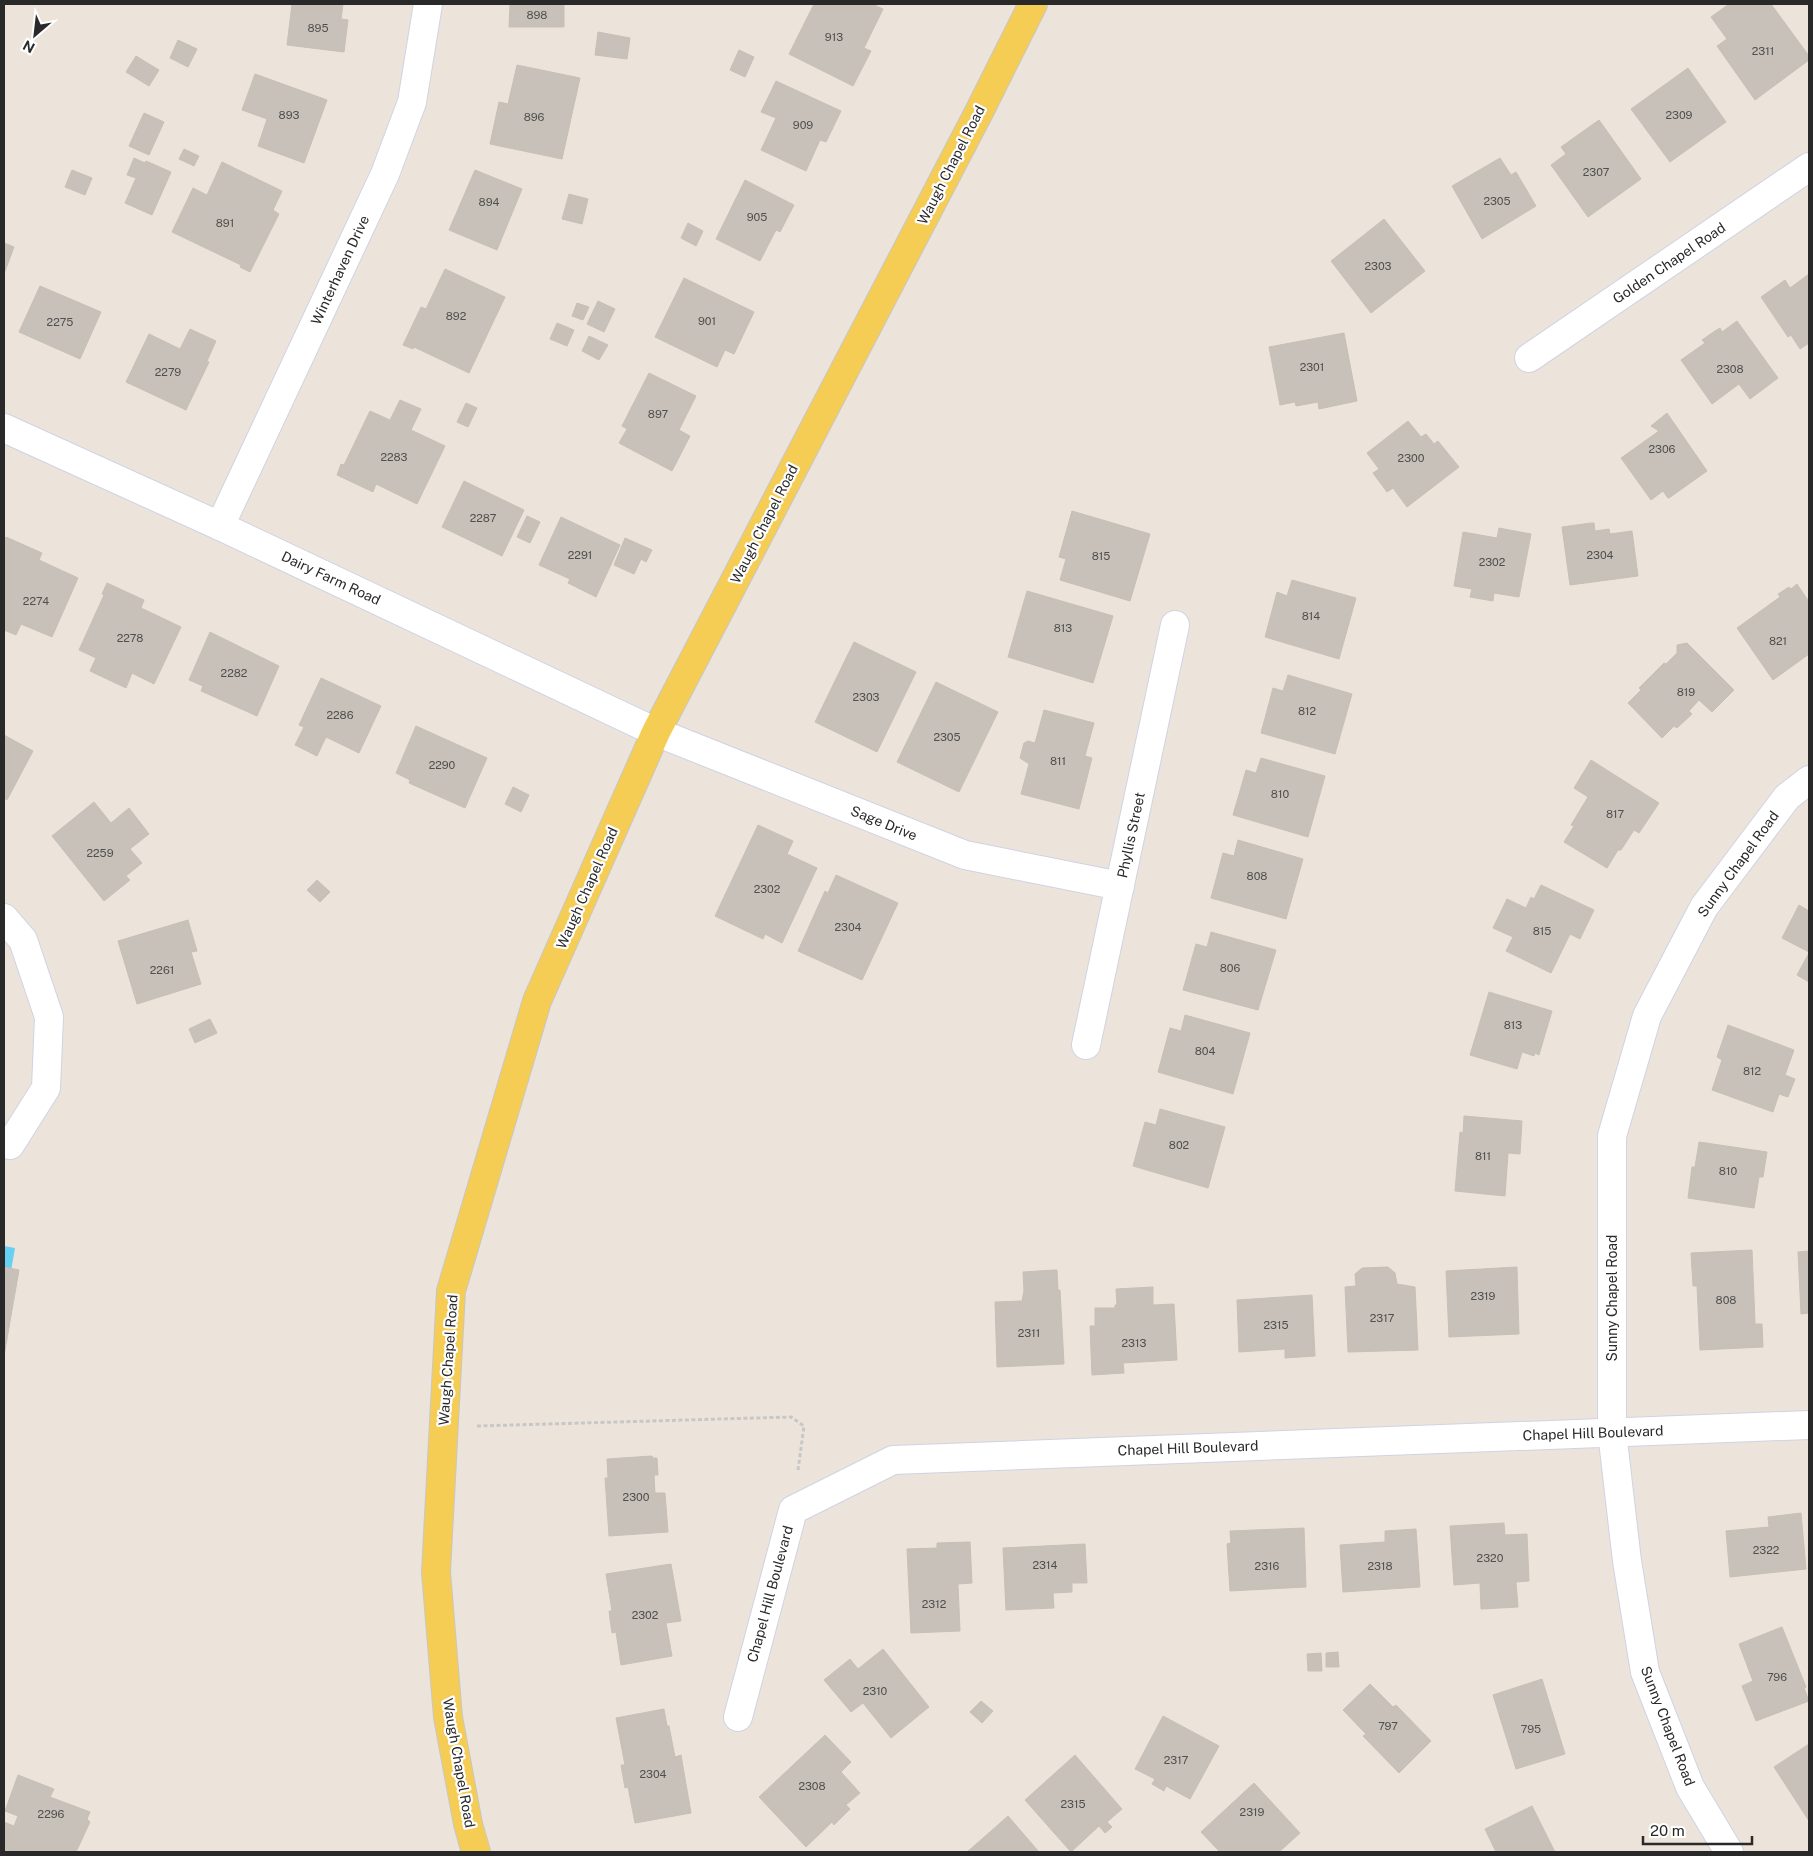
<svg xmlns="http://www.w3.org/2000/svg" width="1813" height="1856" viewBox="0 0 1813 1856" font-family="'Public Sans',sans-serif">
  <rect width="100%" height="100%" fill="#ece4da"/>
  <polygon fill="#68d0f3" points="4,1246 15,1248 4,1311"/>
  <g fill="#c7c1ba" stroke="#c7c0b4">
    <polygon points="292,4 343,4 341,19 348,20 344,52 287,45"/>
    <polygon points="510,4 564,4 564,27 509,27"/>
    <polygon points="814,4 872,4 883,9 864,48 871,51 853,86 789,54"/>
    <polygon points="1729,4 1771,4 1809,56 1809,60 1755,100 1717,46 1727,39 1711,17"/>
    <polygon points="598,32 630,38 627,59 595,55"/>
    <polygon points="178,40 197,49 188,67 170,58"/>
    <polygon points="739,50 754,57 745,77 730,70"/>
    <polygon points="136,56 159,70 149,86 126,72"/>
    <polygon points="517,65 580,78 562,159 490,144 499,102 508,104"/>
    <polygon points="1688,68 1726,122 1670,162 1631,109"/>
    <polygon points="255,74 327,100 304,163 258,146 267,119 242,110"/>
    <polygon points="776,81 841,111 826,142 820,140 806,171 761,150 776,118 761,112"/>
    <polygon points="144,113 164,122 149,155 129,146"/>
    <polygon points="1599,120 1641,179 1588,217 1551,165 1566,154 1561,147"/>
    <polygon points="184,149 199,156 194,166 179,159"/>
    <polygon points="134,158 145,163 146,161 171,172 152,215 125,203 136,178 127,175"/>
    <polygon points="1500,158 1511,175 1516,172 1536,206 1482,239 1452,186"/>
    <polygon points="222,162 282,191 273,210 279,214 250,272 240,267 241,265 172,232 193,188 207,195"/>
    <polygon points="72,170 92,178 85,195 65,187"/>
    <polygon points="475,170 522,189 497,250 449,230"/>
    <polygon points="745,180 794,205 780,232 776,230 760,261 716,239"/>
    <polygon points="569,194 588,199 582,224 562,219"/>
    <polygon points="1384,219 1425,271 1371,313 1331,261"/>
    <polygon points="688,223 703,231 696,246 681,238"/>
    <polygon points="4,243 14,247 4,274"/>
    <polygon points="445,269 505,297 469,373 414,347 413,349 403,345 421,307 426,309"/>
    <polygon points="1809,274 1809,343 1800,349 1791,335 1788,337 1761,297 1785,280 1790,288"/>
    <polygon points="684,278 754,312 734,354 725,350 717,367 655,337"/>
    <polygon points="40,286 101,312 80,359 19,332"/>
    <polygon points="598,301 615,309 604,332 587,324"/>
    <polygon points="577,303 589,307 583,320 572,316"/>
    <polygon points="1737,321 1778,378 1750,399 1739,384 1712,404 1681,360 1705,343 1702,340 1715,331 1720,328 1722,332"/>
    <polygon points="557,323 574,330 567,346 550,339"/>
    <polygon points="190,329 216,341 207,361 209,362 186,410 126,382 149,334 180,349"/>
    <polygon points="1344,333 1357,401 1319,409 1318,402 1296,406 1295,402 1280,405 1269,347"/>
    <polygon points="589,336 608,345 599,360 582,351"/>
    <polygon points="649,373 696,396 679,430 690,436 672,471 619,443 627,429 622,426"/>
    <polygon points="400,400 421,409 411,430 445,446 417,504 376,484 373,492 337,475 341,464 344,465 370,411 390,420"/>
    <polygon points="466,403 477,408 468,427 457,422"/>
    <polygon points="1667,413 1707,471 1669,498 1668,498 1663,491 1651,500 1621,458 1659,431 1651,426"/>
    <polygon points="1408,421 1421,437 1426,434 1434,444 1438,441 1459,467 1407,507 1393,488 1387,492 1373,473 1379,469 1367,453"/>
    <polygon points="464,481 524,510 502,556 442,527"/>
    <polygon points="1072,511 1150,534 1130,601 1060,580 1066,559 1059,557"/>
    <polygon points="527,516 540,522 530,543 517,537"/>
    <polygon points="561,517 620,545 596,597 568,583 570,579 539,565"/>
    <polygon points="1591,523 1594,523 1595,531 1609,529 1610,534 1632,531 1638,576 1570,585 1562,527"/>
    <polygon points="1499,528 1531,534 1519,597 1494,593 1493,601 1470,597 1472,589 1454,586 1463,532 1497,538"/>
    <polygon points="6,537 42,553 39,560 78,578 52,637 21,624 16,635 4,630 4,542"/>
    <polygon points="625,538 652,550 646,562 641,559 634,574 614,565"/>
    <polygon points="1292,580 1356,598 1339,659 1265,637 1277,592 1287,596"/>
    <polygon points="107,583 144,600 141,608 181,627 154,684 132,673 126,688 90,671 96,658 79,650 104,595 102,594"/>
    <polygon points="1797,584 1809,602 1809,654 1773,680 1737,628 1780,597 1778,594 1789,587 1791,589"/>
    <polygon points="1027,591 1113,616 1093,683 1008,657"/>
    <polygon points="210,632 279,666 257,716 201,691 203,686 189,680"/>
    <polygon points="854,642 916,672 877,752 815,722"/>
    <polygon points="1687,643 1734,690 1712,712 1699,700 1689,711 1692,714 1677,728 1674,726 1662,738 1628,703 1641,690 1639,688 1664,663 1666,664 1677,653 1677,645"/>
    <polygon points="1288,675 1352,694 1335,754 1261,733 1273,688 1283,691"/>
    <polygon points="321,678 381,706 359,753 326,737 317,756 295,745 304,727 299,725"/>
    <polygon points="936,682 998,712 959,792 897,762"/>
    <polygon points="1044,710 1094,723 1085,756 1092,758 1079,809 1021,794 1029,764 1020,758 1024,743 1028,741 1035,743"/>
    <polygon points="416,726 487,758 465,808 409,783 410,780 396,773"/>
    <polygon points="4,735 33,751 7,800 4,798"/>
    <polygon points="1261,758 1325,776 1308,837 1233,815 1246,770 1256,773"/>
    <polygon points="1591,760 1659,803 1639,833 1634,830 1621,850 1618,850 1607,868 1564,842 1574,826 1571,825 1588,797 1574,788"/>
    <polygon points="513,787 529,795 521,812 505,804"/>
    <polygon points="94,802 111,823 129,808 149,834 130,849 142,863 126,876 130,880 104,901 52,836"/>
    <polygon points="758,825 793,841 787,854 817,868 782,943 765,934 763,939 715,916"/>
    <polygon points="1238,840 1303,859 1286,919 1211,898 1223,853 1234,856"/>
    <polygon points="836,875 898,903 862,980 798,951 825,891 828,893"/>
    <polygon points="317,880 330,892 320,902 307,890"/>
    <polygon points="1541,885 1594,910 1580,939 1570,934 1551,973 1506,951 1513,937 1493,928 1507,899 1526,908 1531,897 1534,899"/>
    <polygon points="1799,905 1809,911 1809,952 1782,938"/>
    <polygon points="188,920 197,951 191,952 201,984 137,1004 118,941"/>
    <polygon points="1211,932 1276,950 1258,1010 1183,990 1196,944 1207,947"/>
    <polygon points="1809,953 1809,982 1797,975"/>
    <polygon points="1489,992 1552,1011 1539,1055 1535,1053 1534,1056 1522,1052 1517,1069 1470,1055"/>
    <polygon points="1185,1015 1250,1033 1233,1094 1158,1072 1170,1028 1181,1031"/>
    <polygon points="210,1019 217,1033 195,1043 189,1029"/>
    <polygon points="1728,1025 1794,1050 1785,1075 1795,1079 1788,1097 1779,1094 1773,1112 1712,1090 1722,1060 1717,1057"/>
    <polygon points="1160,1109 1225,1127 1208,1188 1133,1166 1145,1122 1156,1125"/>
    <polygon points="1464,1116 1522,1121 1520,1154 1508,1153 1505,1196 1455,1191 1460,1132 1463,1133"/>
    <polygon points="1699,1142 1767,1152 1763,1177 1759,1177 1754,1208 1688,1198 1692,1167 1695,1167"/>
    <polygon points="1752,1250 1755,1322 1755,1324 1762,1324 1763,1347 1700,1350 1697,1286 1693,1286 1691,1253"/>
    <polygon points="1809,1251 1809,1313 1801,1314 1798,1252"/>
    <polygon points="4,1267 19,1270 4,1356"/>
    <polygon points="1388,1267 1395,1273 1397,1284 1415,1287 1418,1350 1348,1352 1345,1287 1356,1286 1355,1274 1362,1268"/>
    <polygon points="1517,1267 1519,1334 1449,1337 1446,1271"/>
    <polygon points="1054,1270 1057,1270 1058,1290 1060,1290 1064,1364 997,1367 995,1302 1022,1301 1024,1291 1023,1272"/>
    <polygon points="1153,1287 1153,1305 1174,1304 1177,1360 1123,1363 1124,1373 1092,1375 1090,1326 1095,1326 1095,1308 1115,1308 1115,1305 1117,1305 1116,1289"/>
    <polygon points="1312,1295 1315,1356 1285,1358 1285,1349 1239,1352 1237,1300"/>
    <polygon points="652,1456 653,1458 657,1458 658,1475 654,1475 655,1493 665,1493 668,1532 609,1536 605,1478 608,1478 607,1459"/>
    <polygon points="1801,1513 1806,1569 1730,1577 1726,1531 1769,1527 1768,1517"/>
    <polygon points="1504,1523 1505,1535 1527,1534 1529,1581 1516,1582 1518,1607 1481,1609 1480,1583 1454,1585 1450,1526"/>
    <polygon points="1304,1528 1306,1587 1230,1591 1227,1544 1231,1543 1230,1531"/>
    <polygon points="1416,1529 1420,1587 1343,1592 1340,1545 1385,1542 1385,1531"/>
    <polygon points="970,1542 972,1583 958,1584 960,1631 911,1633 907,1549 937,1548 937,1543"/>
    <polygon points="1085,1544 1087,1583 1072,1583 1072,1592 1053,1593 1054,1608 1006,1610 1003,1548"/>
    <polygon points="671,1564 681,1621 666,1623 672,1656 621,1665 616,1632 612,1633 610,1619 609,1611 612,1611 606,1574"/>
    <polygon points="1782,1627 1806,1687 1804,1688 1809,1701 1756,1721 1742,1686 1753,1681 1739,1644"/>
    <polygon points="883,1649 929,1707 891,1738 863,1703 851,1712 824,1680 850,1659 858,1669"/>
    <polygon points="1338,1652 1339,1667 1326,1667 1326,1653"/>
    <polygon points="1321,1653 1322,1671 1308,1671 1307,1654"/>
    <polygon points="1542,1679 1565,1754 1516,1769 1493,1695"/>
    <polygon points="1370,1684 1393,1707 1396,1705 1431,1741 1399,1773 1363,1736 1366,1734 1343,1710"/>
    <polygon points="981,1701 993,1711 982,1723 970,1712"/>
    <polygon points="664,1709 667,1726 669,1726 675,1757 681,1755 691,1813 635,1823 628,1787 625,1788 621,1765 625,1765 616,1718"/>
    <polygon points="1163,1716 1219,1746 1190,1799 1166,1786 1164,1791 1152,1784 1155,1779 1135,1769"/>
    <polygon points="825,1735 851,1762 841,1772 860,1793 846,1805 850,1809 834,1825 832,1822 806,1847 759,1797"/>
    <polygon points="1809,1744 1809,1821 1774,1767"/>
    <polygon points="1075,1755 1122,1809 1107,1822 1112,1827 1105,1833 1099,1826 1071,1852 1025,1800"/>
    <polygon points="18,1775 54,1789 50,1797 90,1812 87,1819 90,1822 76,1852 4,1852 4,1822 14,1826 18,1816 5,1811"/>
    <polygon points="1254,1783 1300,1833 1279,1852 1220,1852 1201,1832"/>
    <polygon points="1532,1806 1555,1852 1496,1852 1485,1829"/>
    <polygon points="1008,1816 1039,1852 967,1852 990,1832"/>
  </g>
  <g fill="none" stroke-linecap="round" stroke-linejoin="round">
    <g stroke="#cfd3e3" stroke-width="30">
      <g id="minor">
        <polyline points="1529,358 1809,167"/>
        <polyline points="4,428 220,526 656,732 965,855 1120,886"/>
        <polyline points="220,526 385,174 412,102 428,4"/>
        <polyline points="4,918 23,940 49,1017 46,1088 10,1145"/>
        <polyline points="1086,1045 1175,625"/>
        <polyline points="738,1717 793,1510 893,1460 1809,1425"/>
        <polyline points="1729,1852 1690,1787 1645,1672 1627,1561 1612,1432 1612,1136 1647,1016 1704,907 1787,797 1809,780"/>
      </g>
    </g>
    <g stroke="#c7c7c7" stroke-width="30">
      <polyline id="major" points="476,1852 468,1824 448,1717 436,1572 451,1291 537,1001 656,732 979,112 1033,4"/>
    </g>
    <polyline stroke="#c7c7c7" stroke-width="3" stroke-dasharray="4 2.5" stroke-linecap="butt" points="477,1426 791,1417 804,1426 798,1470"/>
    <use href="#minor" stroke="#fff" stroke-width="28"/>
    <use href="#major" stroke="#f5cd55" stroke-width="28"/>
  </g>
  <g text-anchor="middle" stroke-width="4.5" stroke-linejoin="round" paint-order="stroke">
    <g font-size="11" fill="#504f4d">
      <text x="537" y="19">898</text>
      <text x="318" y="32">895</text>
      <text x="834" y="41">913</text>
      <text x="1763" y="55">2311</text>
      <text x="289" y="119">893</text>
      <text x="1679" y="119">2309</text>
      <text x="534" y="121">896</text>
      <text x="803" y="129">909</text>
      <text x="1596" y="176">2307</text>
      <text x="1497" y="205">2305</text>
      <text x="489" y="206">894</text>
      <text x="757" y="221">905</text>
      <text x="225" y="227">891</text>
      <text x="1378" y="270">2303</text>
      <text x="456" y="320">892</text>
      <text x="707" y="325">901</text>
      <text x="60" y="326">2275</text>
      <text x="1312" y="371">2301</text>
      <text x="1730" y="373">2308</text>
      <text x="168" y="376">2279</text>
      <text x="658" y="418">897</text>
      <text x="1662" y="453">2306</text>
      <text x="394" y="461">2283</text>
      <text x="1411" y="462">2300</text>
      <text x="483" y="522">2287</text>
      <text x="580" y="559">2291</text>
      <text x="1600" y="559">2304</text>
      <text x="1101" y="560">815</text>
      <text x="1492" y="566">2302</text>
      <text x="36" y="605">2274</text>
      <text x="1311" y="620">814</text>
      <text x="1063" y="632">813</text>
      <text x="130" y="642">2278</text>
      <text x="1778" y="645">821</text>
      <text x="234" y="677">2282</text>
      <text x="1686" y="696">819</text>
      <text x="866" y="701">2303</text>
      <text x="1307" y="715">812</text>
      <text x="340" y="719">2286</text>
      <text x="947" y="741">2305</text>
      <text x="1058" y="765">811</text>
      <text x="442" y="769">2290</text>
      <text x="1280" y="798">810</text>
      <text x="1615" y="818">817</text>
      <text x="100" y="857">2259</text>
      <text x="1257" y="880">808</text>
      <text x="767" y="893">2302</text>
      <text x="848" y="931">2304</text>
      <text x="1542" y="935">815</text>
      <text x="1230" y="972">806</text>
      <text x="162" y="974">2261</text>
      <text x="1513" y="1029">813</text>
      <text x="1205" y="1055">804</text>
      <text x="1752" y="1075">812</text>
      <text x="1179" y="1149">802</text>
      <text x="1483" y="1160">811</text>
      <text x="1728" y="1175">810</text>
      <text x="1483" y="1300">2319</text>
      <text x="1726" y="1304">808</text>
      <text x="1382" y="1322">2317</text>
      <text x="1276" y="1329">2315</text>
      <text x="1029" y="1337">2311</text>
      <text x="1134" y="1347">2313</text>
      <text x="636" y="1501">2300</text>
      <text x="1766" y="1554">2322</text>
      <text x="1490" y="1562">2320</text>
      <text x="1045" y="1569">2314</text>
      <text x="1267" y="1570">2316</text>
      <text x="1380" y="1570">2318</text>
      <text x="934" y="1608">2312</text>
      <text x="645" y="1619">2302</text>
      <text x="1777" y="1681">796</text>
      <text x="875" y="1695">2310</text>
      <text x="1388" y="1730">797</text>
      <text x="1531" y="1733">795</text>
      <text x="1176" y="1764">2317</text>
      <text x="653" y="1778">2304</text>
      <text x="812" y="1790">2308</text>
      <text x="1073" y="1808">2315</text>
      <text x="1252" y="1816">2319</text>
      <text x="51" y="1818">2296</text>
    </g>
    <g font-size="14" fill="#292929" stroke="#fff">
      <text transform="translate(951 165) rotate(-63)" y="5">Waugh Chapel Road</text>
      <text transform="translate(1669 263) rotate(-34)" y="5">Golden Chapel Road</text>
      <text transform="translate(340 270) rotate(-65)" y="5">Winterhaven Drive</text>
      <text transform="translate(764 524) rotate(-63)" y="5">Waugh Chapel Road</text>
      <text transform="translate(331 578) rotate(25)" y="5">Dairy Farm Road</text>
      <text transform="translate(884 823) rotate(22)" y="5">Sage Drive</text>
      <text transform="translate(1131 835) rotate(-78)" y="5">Phyllis Street</text>
      <text transform="translate(1738 864) rotate(-54)" y="5">Sunny Chapel Road</text>
      <text transform="translate(587 888) rotate(-66)" y="5">Waugh Chapel Road</text>
      <text transform="translate(1612 1298) rotate(-90)" y="5">Sunny Chapel Road</text>
      <text transform="translate(448 1360) rotate(-86)" y="5">Waugh Chapel Road</text>
      <text transform="translate(1593 1433) rotate(-2)" y="5">Chapel Hill Boulevard</text>
      <text transform="translate(1188 1448) rotate(-2)" y="5">Chapel Hill Boulevard</text>
      <text transform="translate(770 1594) rotate(-75)" y="5">Chapel Hill Boulevard</text>
      <text transform="translate(1668 1726) rotate(69)" y="5">Sunny Chapel Road</text>
      <text transform="translate(459 1763) rotate(80)" y="5">Waugh Chapel Road</text>
    </g>
  </g>
  <rect width="1813" height="1856" fill="none" stroke="#292929" stroke-width="10"/>
  <g transform="translate(35 35) rotate(208)" stroke="#ffffff" stroke-width="4" paint-order="stroke">
  <path d="M0-4L9 19L0 12L-9 19Z" fill="#292929"/>
  <text y="-8" font-size="14" font-weight="bold" text-anchor="middle" fill="#292929">N</text>
  </g>
  <path d="M1643 1836v8h109v-8" fill="none" stroke="#292929" stroke-width="2.5"/>
  <text x="1650" y="1836" font-size="15" fill="#292929" stroke="#ffffff" stroke-width="4" paint-order="stroke">20 m</text>
</svg>
